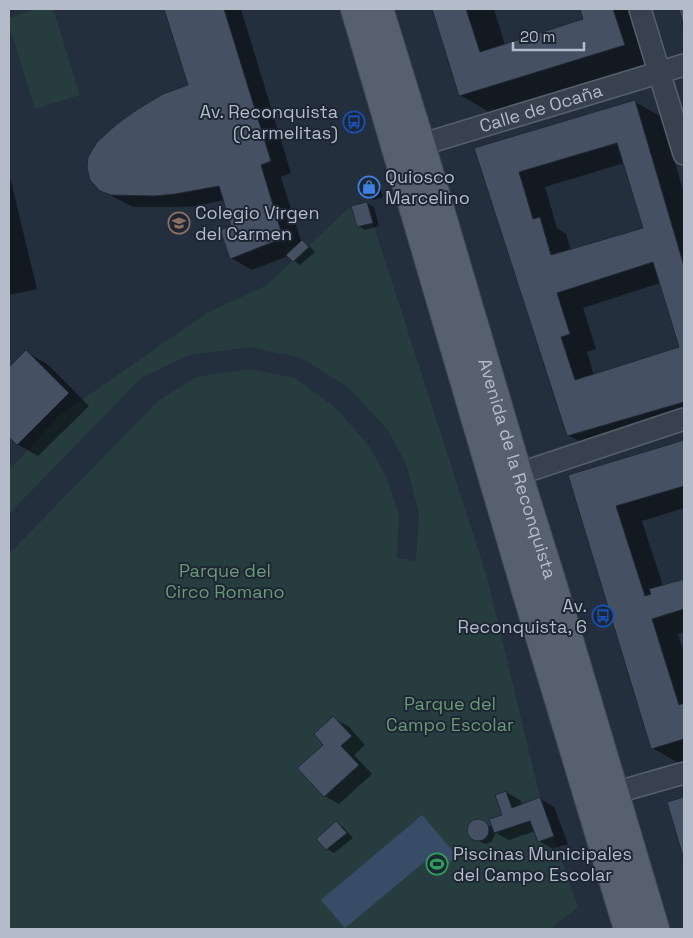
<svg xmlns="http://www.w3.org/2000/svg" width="693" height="938" viewBox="0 0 693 938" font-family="'Space Grotesk',sans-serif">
  <rect width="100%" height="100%" fill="#242f3e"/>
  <g fill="#263c3f" fill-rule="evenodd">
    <polygon points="38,9 53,9 80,95 35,109 9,25 9,18"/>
    <path d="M351 206 357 227 373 223 487 577 540 797 578 908 550 929H9V554L158 401 196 377 250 369 295 378 336 408 369 446 387 478 399 515 397 558 416 561 419 513 406 464 388 430 349 388 302 358 251 347 189 355 141 378 9 514V470L60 415 207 313 267 285ZM333 716 352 736 341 746 359 765 324 797 298 768 323 745 314 734Z"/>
  </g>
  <polygon fill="#394c67" points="422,815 457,856 445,867 434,854 345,928 321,900"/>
  <g fill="#0007" fill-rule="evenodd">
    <polygon points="165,9 241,9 291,173 281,177 301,241 309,246 315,252 300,265 288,256 252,270 231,258 233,227 224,200 197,206 177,207 133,207 100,190 190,86"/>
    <polygon points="434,9 494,9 505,45 585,20 581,9 642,9 659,65 496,116 460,95"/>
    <path d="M635 102 662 117 684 194V425L595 450 568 435 476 149ZM624 163 644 229 571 251 566 234 557 228 545 187ZM660 283 681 348 594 376 587 352 596 349 583 308Z"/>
    <polygon points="9,173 37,289 9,295"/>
    <polygon points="372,178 379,182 383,197 373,200 366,196"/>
    <polygon points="367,203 374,207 379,226 365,230 358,226"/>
    <polygon points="26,352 47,364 89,406 38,456 17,444 9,435 9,369"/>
    <polygon points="684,442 684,508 642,521 663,586 684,580 684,632 678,634 684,653 684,762 679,763 652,748 570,476"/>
    <polygon points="333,718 348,726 365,745 354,755 372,774 339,804 325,796 299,768 325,745"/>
    <polygon points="506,792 520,800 522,805 540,799 554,807 568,844 553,849 539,841 535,831 509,840 496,833 491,842 485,844 471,837 468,831 470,825 477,821 494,828 504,815"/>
    <polygon points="684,799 684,856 668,803"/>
    <polygon points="336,823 343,827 353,838 334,853 327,849"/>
  </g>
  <g fill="#455162" stroke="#1f2835" fill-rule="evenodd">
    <polygon points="164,9 224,9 271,161 261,165 283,238 230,259 220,230 231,226 219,186 175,194 155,196 111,195 100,191 90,180 87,168 88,157 97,142 117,124 138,109 163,94 188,85"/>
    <polygon points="432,9 466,9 480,52 583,19 580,9 613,9 625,45 459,96"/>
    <polygon points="679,9 684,9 684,27"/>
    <path d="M635 100 684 266V402L567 436 474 148ZM617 143 643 228 551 255 540 217 533 219 519 172ZM653 262 679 347 575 380 561 337 570 334 557 293Z"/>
    <polygon points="372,177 377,193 365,196 361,180"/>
    <polygon points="367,202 373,223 357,227 351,206"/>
    <polygon points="302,240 309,247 293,262 286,255"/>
    <polygon points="26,350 69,393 17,445 9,437 9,367"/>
    <polygon points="684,440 684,486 616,506 645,596 651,594 649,589 684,579 684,609 652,619 679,705 684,703 684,739 651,749 568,475"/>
    <polygon points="333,716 352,736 341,746 359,765 324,797 297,768 323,745 314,734"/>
    <polygon points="506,791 512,808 540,797 554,836 538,842 530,821 494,833 489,819 502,815 495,795"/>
    <polygon points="684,797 684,860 667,802"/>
    <circle cx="478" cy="830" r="11"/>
    <polygon points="336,821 347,833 326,850 316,839"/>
  </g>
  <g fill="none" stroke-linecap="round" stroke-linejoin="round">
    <g stroke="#565f6c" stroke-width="24">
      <g id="street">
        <polyline points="640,9 684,154"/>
        <path id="s1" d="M407 149 684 65"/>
        <polyline points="518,474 684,419"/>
        <polyline points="614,793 684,773"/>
      </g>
    </g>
    <g stroke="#414a57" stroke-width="30">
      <g id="primary">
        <polyline points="355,9 527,594 628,929"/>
        <path id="s2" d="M379 9 421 145 518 474 553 586 655 929"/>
      </g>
    </g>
    <use href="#street" stroke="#38414e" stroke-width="21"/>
    <use href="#primary" stroke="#56606e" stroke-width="28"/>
  </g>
  <defs>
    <g id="bus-ring" transform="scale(1.125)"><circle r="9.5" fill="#1d2633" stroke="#1a4fb4" stroke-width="1.5"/><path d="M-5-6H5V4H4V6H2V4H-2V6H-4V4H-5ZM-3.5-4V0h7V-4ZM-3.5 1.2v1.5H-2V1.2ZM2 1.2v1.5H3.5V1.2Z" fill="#1a4fb4"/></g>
    <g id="shop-ring" transform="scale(1.125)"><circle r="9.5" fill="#1d2633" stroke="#3f7fe0" stroke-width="1.5"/><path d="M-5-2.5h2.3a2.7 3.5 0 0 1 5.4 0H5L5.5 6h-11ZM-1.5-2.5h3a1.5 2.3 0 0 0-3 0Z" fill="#3f7fe0"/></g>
    <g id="school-ring" transform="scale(1.125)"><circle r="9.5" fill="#1d2633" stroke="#8d6e63" stroke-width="1.5"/><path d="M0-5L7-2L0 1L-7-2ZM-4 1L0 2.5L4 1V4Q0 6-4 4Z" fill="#8d6e63"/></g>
    <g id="stadium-ring" transform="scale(1.125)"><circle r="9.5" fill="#1d2633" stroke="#2e9e5b" stroke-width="1.5"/><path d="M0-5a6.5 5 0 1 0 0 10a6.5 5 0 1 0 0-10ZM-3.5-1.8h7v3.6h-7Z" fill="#2e9e5b"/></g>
  </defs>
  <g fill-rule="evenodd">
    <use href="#bus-ring" x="354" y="122"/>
    <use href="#shop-ring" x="369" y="187"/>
    <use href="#school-ring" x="179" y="223"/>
    <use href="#bus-ring" x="603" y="616"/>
    <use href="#stadium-ring" x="437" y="864"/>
  </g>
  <g text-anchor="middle" stroke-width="4" stroke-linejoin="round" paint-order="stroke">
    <g font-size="18" fill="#b4bcc9" stroke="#1d2633">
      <text dy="6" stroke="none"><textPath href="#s1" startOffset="140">Calle de Ocaña</textPath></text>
      <text dy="6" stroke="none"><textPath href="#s2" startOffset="480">Avenida de la Reconquista</textPath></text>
    </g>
    <g font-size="18" fill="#b4bcc9" stroke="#1d2633" text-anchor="start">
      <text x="338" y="118" text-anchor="end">Av. Reconquista<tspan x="338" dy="21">(Carmelitas)</tspan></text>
      <text x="385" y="183">Quiosco<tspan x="385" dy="21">Marcelino</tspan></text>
      <text x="195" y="219">Colegio Virgen<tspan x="195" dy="21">del Carmen</tspan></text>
      <text x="587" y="612" text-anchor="end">Av.<tspan x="587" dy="21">Reconquista, 6</tspan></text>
      <text x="453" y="860">Piscinas Municipales<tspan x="453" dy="21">del Campo Escolar</tspan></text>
    </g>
    <g font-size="18" fill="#6b9a76" stroke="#1d2633">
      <text x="225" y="577">Parque del<tspan x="225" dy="21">Circo Romano</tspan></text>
      <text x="450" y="710">Parque del<tspan x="450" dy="21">Campo Escolar</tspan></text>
    </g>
  </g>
  <rect width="693" height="938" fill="none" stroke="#b4bcc9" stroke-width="20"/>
  <path d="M513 42v8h71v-8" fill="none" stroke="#b4bcc9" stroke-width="2.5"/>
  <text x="520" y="42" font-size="15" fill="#b4bcc9" stroke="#1d2633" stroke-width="4" paint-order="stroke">20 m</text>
</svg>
